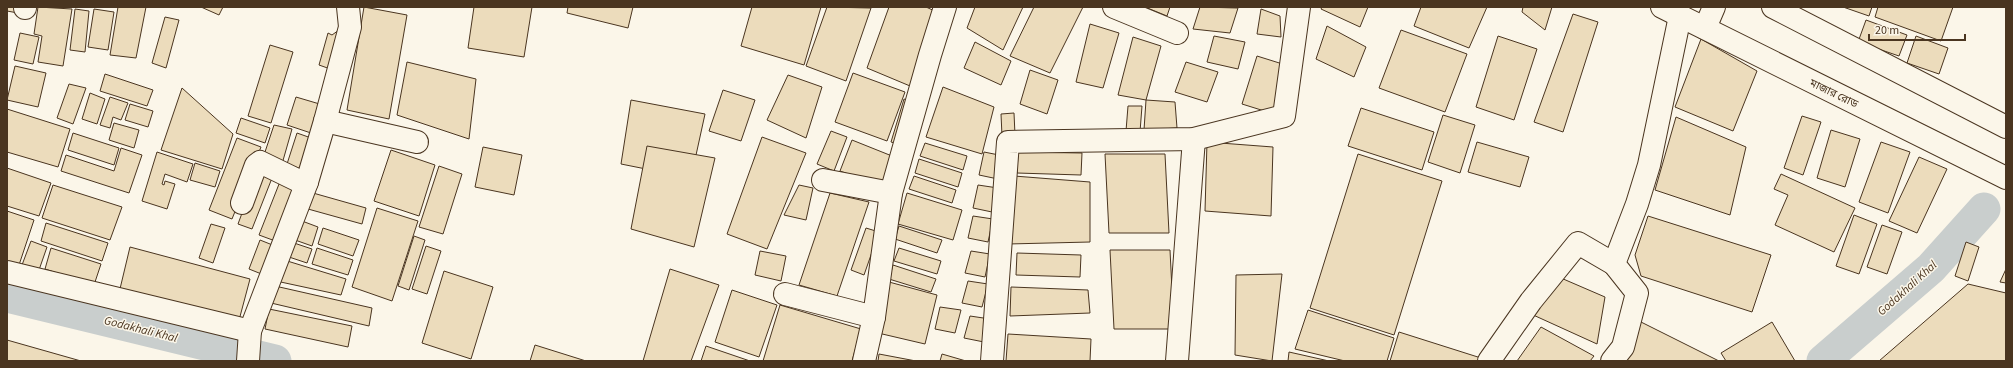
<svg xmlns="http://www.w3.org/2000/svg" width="2013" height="368" viewBox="0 0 2013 368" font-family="'Source Sans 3','Noto Sans Bengali',sans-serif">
  <rect width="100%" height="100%" fill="#fbf6e9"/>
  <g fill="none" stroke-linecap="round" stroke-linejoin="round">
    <g stroke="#c9cecd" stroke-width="33">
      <polyline points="7,296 275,361"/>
      <polyline points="1823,361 1931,268 1984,209"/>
    </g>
  </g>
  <g fill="#ecdcbc" stroke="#4a3520">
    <polygon points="7,7 20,7 18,13 7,11"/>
    <polygon points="38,7 72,9 63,66 38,62 42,36 34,34"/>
    <polygon points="118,7 146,7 136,58 110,55"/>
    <polygon points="201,7 223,7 219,15"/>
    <polygon points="364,7 407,15 389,119 347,110"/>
    <polygon points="474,7 532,7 524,57 468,48"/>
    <polygon points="568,7 633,7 628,28 567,13"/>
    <polygon points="752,7 821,7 804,65 741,46"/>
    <polygon points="827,7 871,8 846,81 806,66"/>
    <polygon points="889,7 926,7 948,17 922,91 867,68"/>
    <polygon points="975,7 1023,7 1003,50 967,28"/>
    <polygon points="1034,7 1083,7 1050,73 1010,56"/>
    <polygon points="1145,7 1170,7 1167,16"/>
    <polygon points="1200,7 1238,8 1230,33 1193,29"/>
    <polygon points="1322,7 1368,7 1360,27 1321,9"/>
    <polygon points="1421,7 1487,7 1469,48 1414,26"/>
    <polygon points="1523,7 1552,7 1545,30 1522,12"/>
    <polygon points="1843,7 1872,7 1869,16"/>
    <polygon points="1878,7 1953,7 1941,41 1875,17"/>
    <polygon points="75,9 89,11 85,52 70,50"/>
    <polygon points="94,9 114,12 108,50 88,47"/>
    <polygon points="1261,9 1280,16 1281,37 1257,34"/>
    <polygon points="1573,14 1598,22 1563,132 1534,122"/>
    <polygon points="165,17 179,20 166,68 152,63"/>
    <polygon points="1866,20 1907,35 1899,56 1858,42"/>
    <polygon points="1090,24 1119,33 1103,88 1076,82"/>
    <polygon points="346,25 336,71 319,65 328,33 332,35"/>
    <polygon points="1327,26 1366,47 1354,77 1316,59"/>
    <polygon points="1401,30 1467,54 1445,112 1379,88"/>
    <polygon points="20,33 39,37 33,64 14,60"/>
    <polygon points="1214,36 1245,42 1238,69 1207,62"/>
    <polygon points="1498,36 1537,49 1514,120 1476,107"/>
    <polygon points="1916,36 1948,48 1939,74 1907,63"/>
    <polygon points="1133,37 1161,46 1146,100 1118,95"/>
    <polygon points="1701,39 1757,71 1733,131 1675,107"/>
    <polygon points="975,42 1011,61 1001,85 964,68"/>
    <polygon points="270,45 293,52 271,123 248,116"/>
    <polygon points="1257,56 1289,66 1274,114 1242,104"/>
    <polygon points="407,62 476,79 469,139 397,115"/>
    <polygon points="1186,62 1218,72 1207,102 1175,92"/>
    <polygon points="15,66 46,73 38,107 7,100"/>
    <polygon points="1030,70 1058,80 1047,114 1020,104"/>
    <polygon points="853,73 905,92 887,141 835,122"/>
    <polygon points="105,74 153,90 147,106 100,91"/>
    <polygon points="788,75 822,87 806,138 767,120"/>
    <polygon points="69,84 86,88 73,124 57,118"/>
    <polygon points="943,87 994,107 982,154 926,137"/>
    <polygon points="182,88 233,134 222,169 161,150"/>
    <polygon points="723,90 755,100 741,141 709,131"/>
    <polygon points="90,93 105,99 97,124 82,119"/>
    <polygon points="110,97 128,103 121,120 113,117 110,128 100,125"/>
    <polygon points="296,97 323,105 314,134 287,125"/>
    <polygon points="904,99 918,103 905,146 891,142"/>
    <polygon points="631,100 705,114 691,178 621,164"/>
    <polygon points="1146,100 1175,102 1177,128 1144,130"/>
    <polygon points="130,104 153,111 148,127 125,120"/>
    <polygon points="1128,106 1142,106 1140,132 1126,131"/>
    <polygon points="1361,108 1434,132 1422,170 1348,146"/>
    <polygon points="7,109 70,129 58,167 7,152"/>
    <polygon points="1014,113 1015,135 1002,136 1001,114"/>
    <polygon points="1443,115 1475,125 1460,173 1428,162"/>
    <polygon points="1802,116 1821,122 1803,175 1784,168"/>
    <polygon points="1676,117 1746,147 1730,215 1655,190"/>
    <polygon points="241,118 270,128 265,143 236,133"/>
    <polygon points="114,123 139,130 134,148 109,140"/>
    <polygon points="274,125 292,129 282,164 263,158"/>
    <polygon points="1831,130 1860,139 1845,187 1817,178"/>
    <polygon points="831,131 847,137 834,171 817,164"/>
    <polygon points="73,133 119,148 114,165 68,150"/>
    <polygon points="297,133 314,139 304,170 287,164"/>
    <polygon points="762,137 806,153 767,249 727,234"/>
    <polygon points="237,138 261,147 232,219 209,210"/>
    <polygon points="852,140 892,156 884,187 840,171"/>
    <polygon points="1207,142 1273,147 1271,216 1205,211"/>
    <polygon points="1477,142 1529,157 1520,187 1468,172"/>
    <polygon points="1881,142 1910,152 1888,213 1859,202"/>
    <polygon points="925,143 967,156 963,170 920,156"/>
    <polygon points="647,146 715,158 694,247 631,229"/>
    <polygon points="483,147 522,155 514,195 475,187"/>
    <polygon points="121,148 142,155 129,193 61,171 66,155 114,171"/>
    <polygon points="391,150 435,165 419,216 374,201"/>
    <polygon points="157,152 193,164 187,182 165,174 162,184 164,185 165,181 175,184 167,209 142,201"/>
    <polygon points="984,152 1004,156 998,179 979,175"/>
    <polygon points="1018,152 1082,153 1081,175 1017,173"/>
    <polygon points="1105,154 1165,154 1169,233 1109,233"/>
    <polygon points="1358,154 1442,181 1394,335 1310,308"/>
    <polygon points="1919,157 1947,169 1917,233 1889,221"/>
    <polygon points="919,159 962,173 958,187 915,173"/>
    <polygon points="195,163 220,171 215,187 190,180"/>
    <polygon points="439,166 462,174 443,234 419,227"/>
    <polygon points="259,167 274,173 252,229 238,224"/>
    <polygon points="7,168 51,183 39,216 7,206"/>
    <polygon points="1781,174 1855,208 1834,252 1775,225 1788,195 1774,189"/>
    <polygon points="914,176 956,190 952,203 909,189"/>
    <polygon points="1014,176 1090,182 1090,242 1008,244"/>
    <polygon points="281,179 300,186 278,242 259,235"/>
    <polygon points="53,185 122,207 110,240 42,218"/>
    <polygon points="799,185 813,188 806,220 784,215"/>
    <polygon points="978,185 998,188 992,212 973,208"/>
    <polygon points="313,193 366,208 362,224 308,209"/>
    <polygon points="830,193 869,202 837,296 799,285"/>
    <polygon points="907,193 962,210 953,240 898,224"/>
    <polygon points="377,208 418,221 392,301 352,287"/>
    <polygon points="7,211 34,220 17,271 7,268"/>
    <polygon points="1854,215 1877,224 1859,274 1836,266"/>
    <polygon points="973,216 993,219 988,242 968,238"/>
    <polygon points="1648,216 1771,255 1752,312 1641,276 1635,255"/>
    <polygon points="302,221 318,227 312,246 295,240"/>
    <polygon points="46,223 108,243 102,261 41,241"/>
    <polygon points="211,224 225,228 213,263 199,258"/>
    <polygon points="1882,225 1902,232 1887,274 1867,267"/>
    <polygon points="899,226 942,240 937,253 895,239"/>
    <polygon points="323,228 359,240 353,256 318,244"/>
    <polygon points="866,228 879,232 864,275 851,270"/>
    <polygon points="414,236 425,240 409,290 398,286"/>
    <polygon points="260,240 275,246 264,275 249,269"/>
    <polygon points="31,241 47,247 39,270 22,265"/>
    <polygon points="291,242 312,249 307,263 286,256"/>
    <polygon points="1966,242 1979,247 1968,281 1955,276"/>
    <polygon points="426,246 441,251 427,294 412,289"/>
    <polygon points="130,247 250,279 238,324 119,293"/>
    <polygon points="51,248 101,264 94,285 45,269"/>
    <polygon points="317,248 353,260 348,275 312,264"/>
    <polygon points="899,248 941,261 937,274 894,261"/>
    <polygon points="1110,250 1170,250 1174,329 1114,329"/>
    <polygon points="760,251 786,256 781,281 755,275"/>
    <polygon points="971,251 990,254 985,277 965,273"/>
    <polygon points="1017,253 1081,255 1080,277 1016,275"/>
    <polygon points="284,260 346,279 341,295 276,281"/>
    <polygon points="893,265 936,279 931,292 889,279"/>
    <polygon points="670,269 719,285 691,361 643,361"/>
    <polygon points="2006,269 2006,283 2000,282"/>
    <polygon points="444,271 493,287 471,359 422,343"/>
    <polygon points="1282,274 1272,361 1235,355 1236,275"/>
    <polygon points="1554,275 1605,297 1597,344 1531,314"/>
    <polygon points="968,281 988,284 982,307 962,303"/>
    <polygon points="889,282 937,295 925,344 878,333"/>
    <polygon points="1968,284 2006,293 2006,361 1879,361"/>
    <polygon points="275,286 372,308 369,326 271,303"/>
    <polygon points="1011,287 1088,290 1090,313 1010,316"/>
    <polygon points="732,290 777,305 759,357 715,342"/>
    <polygon points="780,305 861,329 852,361 763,361"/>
    <polygon points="940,307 961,310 955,333 935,329"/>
    <polygon points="269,309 352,326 348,347 265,329"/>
    <polygon points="1308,310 1394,338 1387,361 1345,361 1295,349"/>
    <polygon points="970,316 990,319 984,342 964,338"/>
    <polygon points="1637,320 1719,361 1616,361"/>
    <polygon points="1772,322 1795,361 1726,361 1721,353"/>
    <polygon points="1541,327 1594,356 1590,361 1517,361"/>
    <polygon points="1399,332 1481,358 1479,361 1390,361"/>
    <polygon points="1008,334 1091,339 1090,361 1006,361"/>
    <polygon points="7,340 81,361 7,361"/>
    <polygon points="535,345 586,361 530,361"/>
    <polygon points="706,346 750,361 701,361"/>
    <polygon points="1289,352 1329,361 1288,361"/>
    <polygon points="879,354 916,361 878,361"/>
    <polygon points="942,354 966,361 940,361"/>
  </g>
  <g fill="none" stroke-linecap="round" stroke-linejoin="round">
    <g stroke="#4a3520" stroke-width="24">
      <g id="minor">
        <polyline points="1114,7 1177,33"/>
        <polyline points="25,8 25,7"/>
        <polyline points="325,121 417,142"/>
        <polyline points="823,180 891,193"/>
        <polyline points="242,203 256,165 260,162 297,180 307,182"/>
        <polyline points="7,272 250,331"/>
        <polyline points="785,294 874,317"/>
        <polyline points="248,361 250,331 307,182 325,121 350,27 348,7"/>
        <polyline points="864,361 874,317 891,193 930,55 945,7"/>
        <polyline points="992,361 1008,142 1194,139 1284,116 1299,7"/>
        <polyline points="1177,361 1194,139"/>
        <polyline points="1489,361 1531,301 1578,243 1614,264"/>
        <polyline points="1612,361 1623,347 1637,293 1614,264 1637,204 1649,165 1680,16"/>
      </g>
    </g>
    <g stroke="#4a3520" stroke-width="24">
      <g id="major">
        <polyline points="1662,7 2006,178"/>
        <polyline points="1773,7 2006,127"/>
        <polyline points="1705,28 1714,7"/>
      </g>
    </g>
    <use href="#minor" stroke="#fbf6e9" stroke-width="22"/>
    <use href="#major" stroke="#fbf6e9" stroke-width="22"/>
  </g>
  <g text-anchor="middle" stroke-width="3" stroke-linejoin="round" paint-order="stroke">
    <g font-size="11" fill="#4a3520" stroke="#fbf6e9">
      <text transform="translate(1834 93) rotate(26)" y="4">মাজার রোড</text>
    </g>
    <g font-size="12" font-style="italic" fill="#4a3520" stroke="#fbf6e9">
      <text transform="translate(1907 288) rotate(-42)" y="4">Godakhali Khal</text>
      <text transform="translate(141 329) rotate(14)" y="4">Godakhali Khal</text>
    </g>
  </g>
  <rect width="2013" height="368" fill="none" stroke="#4a3520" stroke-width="16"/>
  <path d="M1869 34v6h96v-6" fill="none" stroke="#4a3520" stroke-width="2"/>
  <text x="1875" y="34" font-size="12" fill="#4a3520" stroke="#fbf6e9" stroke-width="3" paint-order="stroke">20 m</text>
</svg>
